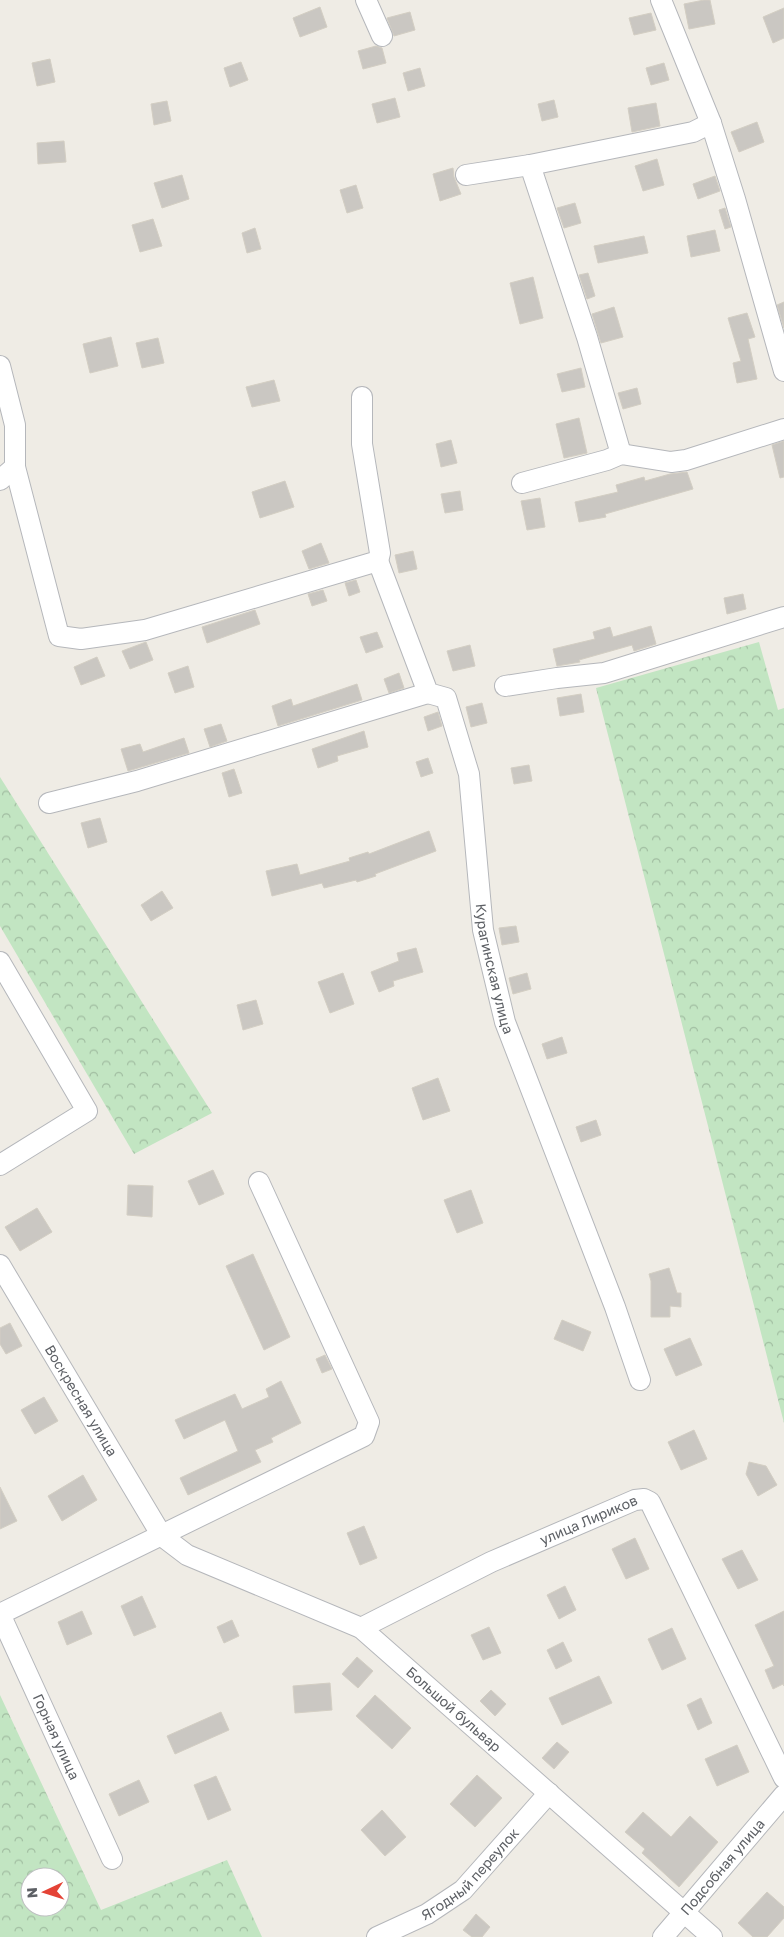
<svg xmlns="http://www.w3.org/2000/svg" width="784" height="1937" viewBox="0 0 784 1937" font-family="'Golos Text',sans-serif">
  <defs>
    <pattern id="forest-crowns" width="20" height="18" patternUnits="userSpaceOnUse" patternTransform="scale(1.25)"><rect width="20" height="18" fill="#c2e5c2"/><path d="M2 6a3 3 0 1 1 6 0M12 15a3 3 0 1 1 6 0" fill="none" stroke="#a1bda1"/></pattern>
  </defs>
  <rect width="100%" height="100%" fill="#efece5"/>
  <g fill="url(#forest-crowns)" fill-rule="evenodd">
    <polygon points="759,642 778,710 784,708 784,1423 596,688"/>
    <polygon points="0,777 212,1113 134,1154 0,926"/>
    <path d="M0 1695 101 1910 227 1860 262 1937H0ZM30 1877H60V1907H30Z"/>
  </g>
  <g fill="#cac7c2" stroke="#d3cec3">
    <polygon points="704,0 710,0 715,24 689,29 684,4"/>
    <polygon points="320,7 327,27 300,37 293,18"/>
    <polygon points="784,8 784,38 773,43 763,17"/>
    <polygon points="410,12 415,30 394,36 387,18"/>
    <polygon points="651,13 656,30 634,35 629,18"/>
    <polygon points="376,46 382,48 386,63 363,69 358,51"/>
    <polygon points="50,59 55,82 37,86 32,63"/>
    <polygon points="241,62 248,80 230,87 224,68"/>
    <polygon points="664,63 669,80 651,85 646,68"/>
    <polygon points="420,68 425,86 408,91 403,73"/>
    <polygon points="395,98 400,117 377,123 372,104"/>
    <polygon points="554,100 558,117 542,121 538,104"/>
    <polygon points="167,101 171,121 154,125 151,104"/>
    <polygon points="656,103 660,126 632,132 628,108"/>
    <polygon points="757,122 764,142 739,152 731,132"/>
    <polygon points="64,141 66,162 38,164 37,143"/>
    <polygon points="657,159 664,185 643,191 635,166"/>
    <polygon points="453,168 454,177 461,194 440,201 433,174"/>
    <polygon points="182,175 189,199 162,208 154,183"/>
    <polygon points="715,176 720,191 698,199 693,184"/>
    <polygon points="356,185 363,208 347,213 340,190"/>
    <polygon points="575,203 581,223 564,228 557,208"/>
    <polygon points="725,208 731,227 725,229 719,210"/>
    <polygon points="153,219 162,246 140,252 132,225"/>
    <polygon points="255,228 261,249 247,253 242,233"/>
    <polygon points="715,230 720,251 691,257 687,236"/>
    <polygon points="644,236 648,253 598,263 594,246"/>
    <polygon points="588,273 595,296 587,299 579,275"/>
    <polygon points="533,277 543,318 520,324 510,283"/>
    <polygon points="784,302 784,328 777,305"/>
    <polygon points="614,307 623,337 601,343 592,314"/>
    <polygon points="747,313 755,337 748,339 757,379 737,383 733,363 741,361 728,318"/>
    <polygon points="111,337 118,366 90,373 83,344"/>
    <polygon points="158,338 164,363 142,368 136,343"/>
    <polygon points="581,368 585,387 562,392 557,374"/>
    <polygon points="274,380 280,401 252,407 246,387"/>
    <polygon points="637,388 641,404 623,409 618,393"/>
    <polygon points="579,418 587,453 564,458 556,424"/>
    <polygon points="451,440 457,463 441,467 436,444"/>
    <polygon points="784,441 784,477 780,478 772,445"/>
    <polygon points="687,472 693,489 605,514 606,517 579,522 575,502 618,492 616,485 644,477 645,481 670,474"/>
    <polygon points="285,481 294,507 260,518 252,492"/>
    <polygon points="460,491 463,510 445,513 441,494"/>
    <polygon points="540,498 545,527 527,530 521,501"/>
    <polygon points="321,543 329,563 309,569 302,551"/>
    <polygon points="413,551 417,569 399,573 395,555"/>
    <polygon points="356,580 360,592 349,596 345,583"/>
    <polygon points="323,590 327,601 312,606 308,594"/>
    <polygon points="743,594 746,609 727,614 724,598"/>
    <polygon points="255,610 260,624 207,643 202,627"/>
    <polygon points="651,626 656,644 634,651 632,645 579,660 580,662 557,666 553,649 595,639 593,632 610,627 613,637"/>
    <polygon points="377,632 383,647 366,653 360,637"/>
    <polygon points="146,642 153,660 130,669 122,651"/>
    <polygon points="470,645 475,666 453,671 447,651"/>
    <polygon points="97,657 105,676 81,685 74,667"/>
    <polygon points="188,666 194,687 175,693 168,673"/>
    <polygon points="399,673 404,688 389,693 384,679"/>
    <polygon points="357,684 362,700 278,726 272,706 291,699 293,706"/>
    <polygon points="581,694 584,712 560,716 557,698"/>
    <polygon points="482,703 487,723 471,727 466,707"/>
    <polygon points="438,712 442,726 428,731 424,717"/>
    <polygon points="221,724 227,741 210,747 204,729"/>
    <polygon points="364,731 368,747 337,756 338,761 318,768 312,749"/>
    <polygon points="184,738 189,753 128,771 121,749 140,744 143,752"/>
    <polygon points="428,758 433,773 421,777 416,762"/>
    <polygon points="529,765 532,781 514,784 511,768"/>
    <polygon points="234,769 242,793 229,797 222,773"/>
    <polygon points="100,818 107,842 88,848 81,823"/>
    <polygon points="429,831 436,851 375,874 376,876 357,882 356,880 324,888 322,883 272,896 266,871 297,864 300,875 350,861 349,858 368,852 369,854"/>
    <polygon points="162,891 173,908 151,921 141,905"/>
    <polygon points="516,926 519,942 502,945 499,928"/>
    <polygon points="416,948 423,972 393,981 394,986 379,992 371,972 399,961 397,953"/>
    <polygon points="343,973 354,1004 330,1013 318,982"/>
    <polygon points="527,973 531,989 513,994 509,978"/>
    <polygon points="256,1000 263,1024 243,1030 237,1005"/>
    <polygon points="562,1037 567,1053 547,1059 542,1044"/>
    <polygon points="438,1078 450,1111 423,1120 412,1088"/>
    <polygon points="596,1120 601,1135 581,1142 576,1127"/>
    <polygon points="213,1170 224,1194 199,1205 188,1181"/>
    <polygon points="128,1185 153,1186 152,1217 127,1215"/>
    <polygon points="471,1190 483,1223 457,1233 444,1200"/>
    <polygon points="37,1208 52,1232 20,1251 5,1227"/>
    <polygon points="253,1254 290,1337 264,1350 226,1266"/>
    <polygon points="669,1268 677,1293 681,1293 681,1307 670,1306 670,1317 651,1317 651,1281 649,1274"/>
    <polygon points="562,1320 591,1332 583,1351 554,1339"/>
    <polygon points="10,1323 22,1346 6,1354 0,1344 0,1328"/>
    <polygon points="690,1338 702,1365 676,1376 664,1349"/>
    <polygon points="325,1355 332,1369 322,1373 316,1359"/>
    <polygon points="281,1381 301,1423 271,1438 273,1442 255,1450 261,1462 188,1495 180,1478 238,1451 225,1420 184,1439 175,1420 235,1394 242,1409 269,1397 266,1389"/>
    <polygon points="44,1397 58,1421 35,1434 21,1410"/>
    <polygon points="694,1430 707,1459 681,1470 668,1442"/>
    <polygon points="749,1462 766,1466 777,1485 758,1496 746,1474"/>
    <polygon points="83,1475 97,1500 62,1521 48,1496"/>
    <polygon points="0,1487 17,1521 0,1529"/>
    <polygon points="364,1526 377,1558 360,1565 347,1533"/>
    <polygon points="635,1538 649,1569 626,1579 612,1549"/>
    <polygon points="742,1550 758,1580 738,1589 722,1559"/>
    <polygon points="565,1586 576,1610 559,1619 547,1595"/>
    <polygon points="142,1596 156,1627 134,1636 121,1606"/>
    <polygon points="82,1611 92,1634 67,1645 58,1622"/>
    <polygon points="784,1611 784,1686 783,1684 773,1689 765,1670 774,1666 755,1625"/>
    <polygon points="232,1620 239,1636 224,1643 217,1627"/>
    <polygon points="489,1627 501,1653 483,1660 471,1635"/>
    <polygon points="672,1628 686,1659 662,1670 648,1639"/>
    <polygon points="563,1642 572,1661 556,1669 547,1650"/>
    <polygon points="357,1657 373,1671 358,1688 342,1674"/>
    <polygon points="599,1676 612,1703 562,1725 549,1698"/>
    <polygon points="330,1683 332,1710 295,1713 293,1686"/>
    <polygon points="491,1690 506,1704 495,1716 480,1701"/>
    <polygon points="375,1695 411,1728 392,1749 356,1716"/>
    <polygon points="701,1698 712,1723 698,1730 687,1705"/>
    <polygon points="221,1712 229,1730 175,1754 167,1736"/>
    <polygon points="557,1742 569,1752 554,1769 542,1758"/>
    <polygon points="737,1745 749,1772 717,1786 705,1759"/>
    <polygon points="477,1775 502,1798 475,1827 450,1804"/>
    <polygon points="216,1776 231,1810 208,1820 194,1785"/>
    <polygon points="139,1780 149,1802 119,1816 109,1794"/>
    <polygon points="382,1810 406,1837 385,1856 361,1830"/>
    <polygon points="643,1812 671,1837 690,1816 718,1842 679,1887 642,1853 645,1849 625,1832"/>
    <polygon points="767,1892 784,1907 784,1918 767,1937 753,1937 738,1923"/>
    <polygon points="476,1914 490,1927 482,1937 472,1937 463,1930"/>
  </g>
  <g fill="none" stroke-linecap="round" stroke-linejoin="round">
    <g stroke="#b5b7bb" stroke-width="22">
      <g id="minor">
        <polyline points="366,0 382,36"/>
        <polyline points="661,0 711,123 735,199 784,371"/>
        <polyline points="530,165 587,337 621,454"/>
        <polyline points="466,175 530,165 693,132 711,123"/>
        <polyline points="0,366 15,425 15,467 0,480"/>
        <polyline points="15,467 59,636 81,639 145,630 378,561 380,553 362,444 362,397"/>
        <polyline points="522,483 607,460 621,454 671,462 686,460 784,429"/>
        <path id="s1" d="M378 561 428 693 446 698 469 774 483 930 505 1022 615 1307 640 1380"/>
        <polyline points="505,686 557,678 604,673 784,617"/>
        <polyline points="49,803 137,781 428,693"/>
        <polyline points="0,962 87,1111 0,1165"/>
        <path id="s2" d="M0 1265 162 1536 187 1555 361 1628 712 1937"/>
        <polyline points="0,1614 364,1436 369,1422 259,1182"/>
        <path id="s3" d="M0 1614 112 1859"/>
        <path id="s4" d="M361 1628 491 1562 635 1500 644 1499 650 1502 784 1778"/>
        <path id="s5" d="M377 1937 427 1914 463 1890 549 1793"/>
        <path id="s6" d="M663 1937 784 1795"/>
      </g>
    </g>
    <use href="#minor" stroke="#fff" stroke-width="20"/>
  </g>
  <g text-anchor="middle" stroke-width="5" stroke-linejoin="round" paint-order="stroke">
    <g font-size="14" fill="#5d6065" stroke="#fff">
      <text dy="5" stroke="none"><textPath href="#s1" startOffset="436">Курагинская улица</textPath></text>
      <text dy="5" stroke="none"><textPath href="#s2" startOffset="158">Воскресная улица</textPath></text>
      <text dy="5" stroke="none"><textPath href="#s4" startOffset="252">улица Лириков</textPath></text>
      <text dy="5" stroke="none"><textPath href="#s2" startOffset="659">Большой бульвар</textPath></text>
      <text dy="5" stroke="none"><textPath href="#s3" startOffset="135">Горная улица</textPath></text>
      <text dy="5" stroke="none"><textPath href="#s6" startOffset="92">Подсобная улица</textPath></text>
      <text dy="5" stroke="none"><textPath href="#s5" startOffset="114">Ягодный переулок</textPath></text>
    </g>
  </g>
  <g transform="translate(45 1892) rotate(266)"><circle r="24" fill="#ffffff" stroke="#bebfc1"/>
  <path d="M0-4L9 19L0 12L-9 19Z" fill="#e44336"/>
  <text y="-8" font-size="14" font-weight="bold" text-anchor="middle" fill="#5d6065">N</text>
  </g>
</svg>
